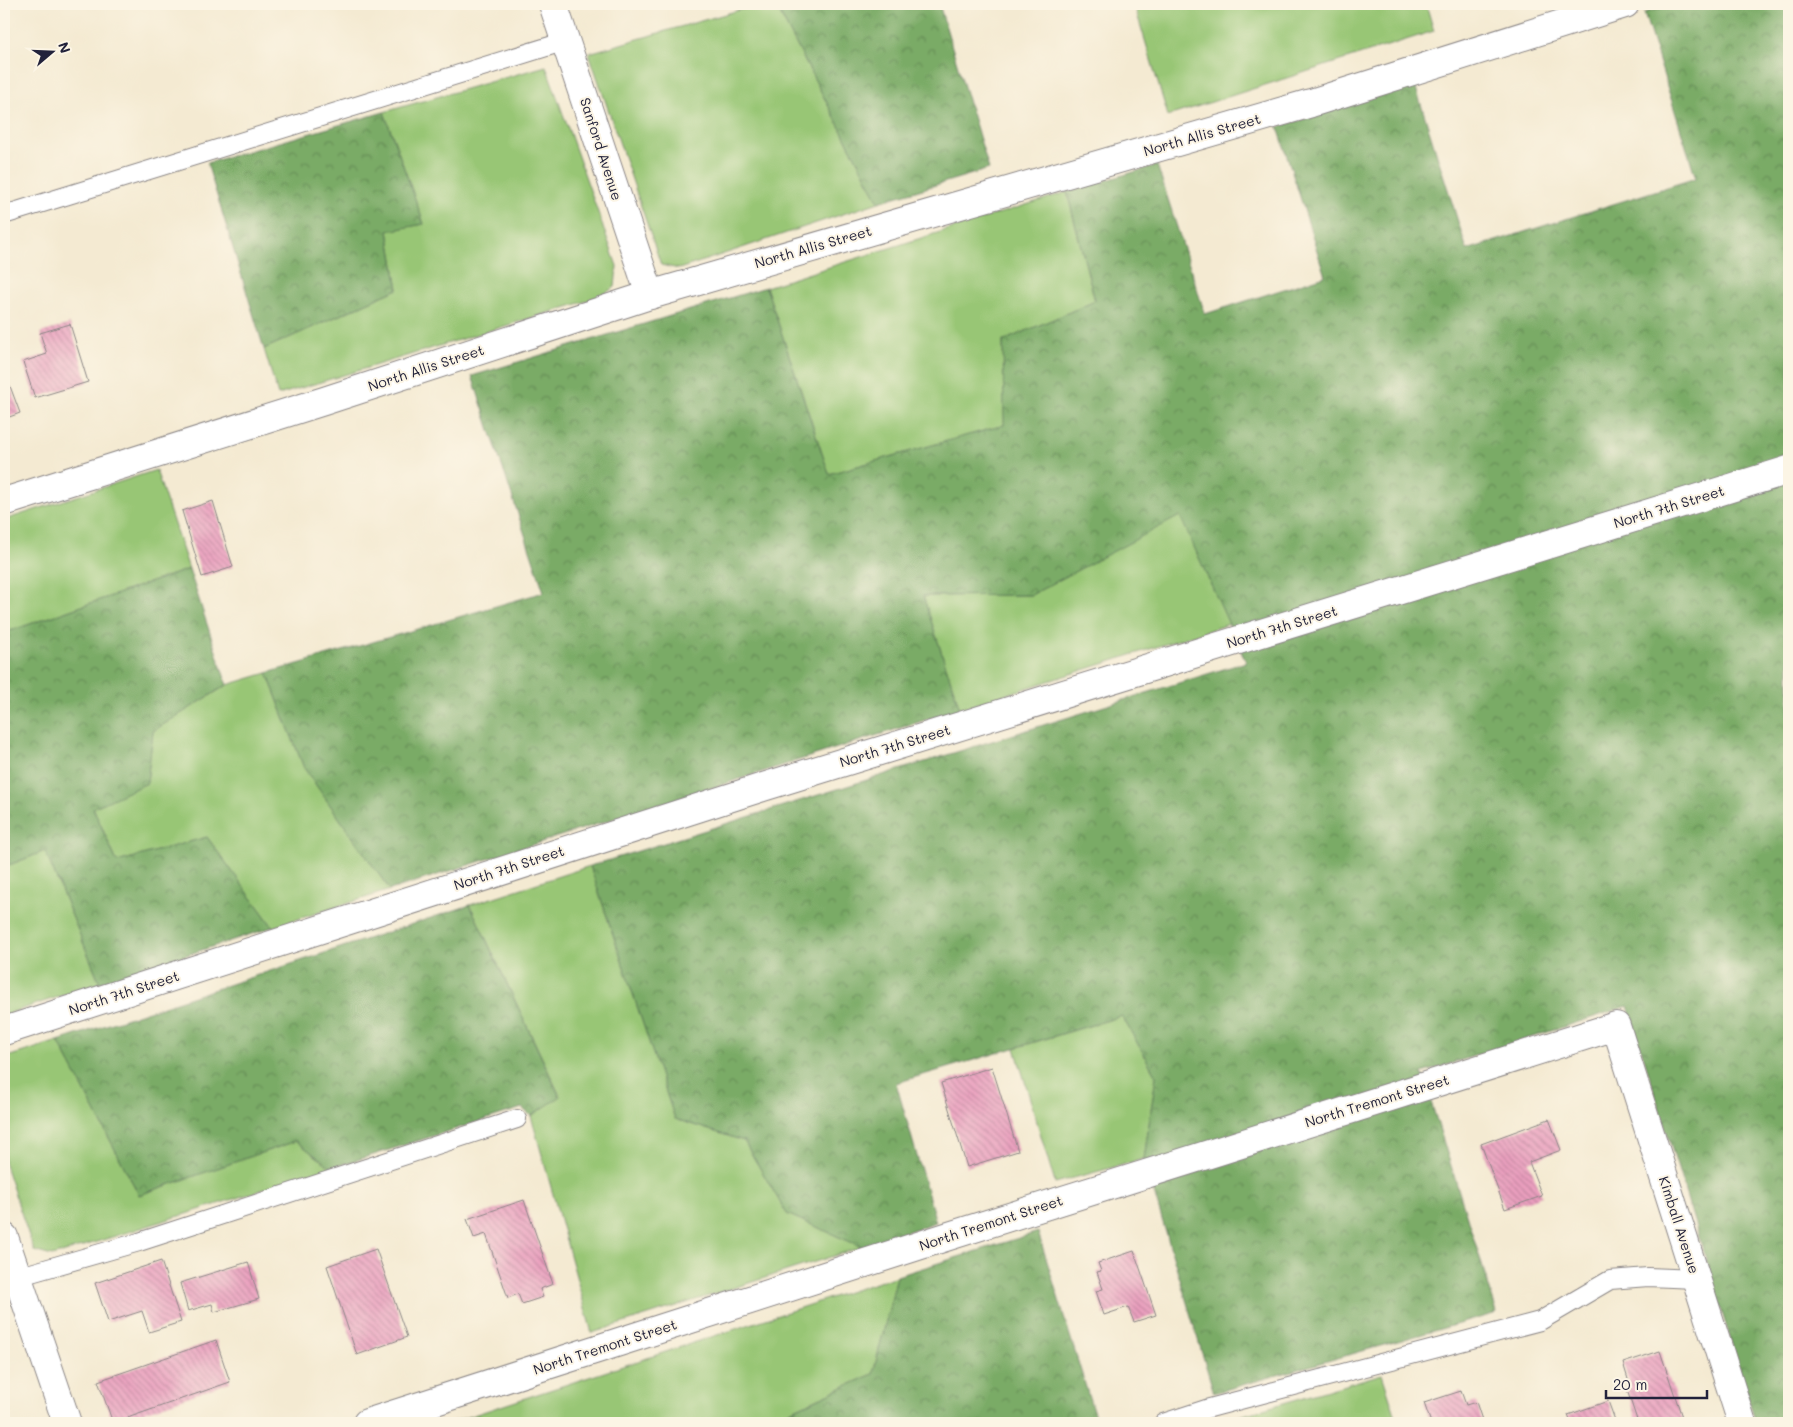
<svg xmlns="http://www.w3.org/2000/svg" width="1793" height="1427" viewBox="0 0 1793 1427" font-family="Mali,sans-serif">
  <defs>
    <pattern id="forest-crowns" width="20" height="18" patternUnits="userSpaceOnUse" patternTransform="scale(1.25)"><rect width="20" height="18" fill="#7aab66"/><path d="M2 6a3 3 0 1 1 6 0M12 15a3 3 0 1 1 6 0" fill="none" stroke="#648b55"/></pattern>
    <pattern id="building-back-hatch" width="6" height="6" patternUnits="userSpaceOnUse" patternTransform="scale(1.25)"><rect width="6" height="6" fill="#ea9fbe"/><path d="M-1 5l2 2M0 0l6 6M5-1l2 2" fill="none" stroke="#bd819c"/></pattern>
  </defs>
  <rect width="100%" height="100%" fill="#fcf5e5"/>
  <filter id="ink" filterUnits="userSpaceOnUse"><feTurbulence type="fractalNoise" baseFrequency=".02" numOctaves="2"/><feDisplacementMap in="SourceGraphic" scale="10" xChannelSelector="R" yChannelSelector="G"/><feConvolveMatrix kernelMatrix="1 2 1 2 8 2 1 2 1" color-interpolation-filters="sRGB"/></filter>
  <filter id="wash" filterUnits="userSpaceOnUse"><feTurbulence type="fractalNoise" baseFrequency=".0096" numOctaves="4" result="noise"/><feDisplacementMap in="SourceGraphic" scale="20" xChannelSelector="R" yChannelSelector="G"/><feGaussianBlur stdDeviation="1.12" result="paint"/><feColorMatrix in="noise" values="0 0 0 0 0 0 0 0 0 0 0 0 0 0 0 0 0 1.4 0 .05"/><feComposite in="paint" operator="in"/></filter>
  <g filter="url(#wash)">
    <rect width="100%" height="100%" fill="#f4ead2"/>
    <g fill="#98c674" stroke="#5d7458">
      <polygon points="760,4 775,4 879,202 679,269 661,265 589,53"/>
      <polygon points="1134,4 1426,4 1434,31 1168,116"/>
      <polygon points="546,66 617,266 615,287 597,298 278,395 264,349 398,289 388,230 424,224 384,112"/>
      <polygon points="1067,192 1095,301 1003,341 1005,425 829,474 766,287"/>
      <polygon points="156,470 189,569 4,633 4,520"/>
      <polygon points="1180,515 1229,624 960,709 923,596 1031,595"/>
      <polygon points="267,673 304,768 390,890 273,927 207,837 117,862 93,807 147,783 153,731 227,685"/>
      <polygon points="45,851 100,983 4,1015 4,867"/>
      <polygon points="590,866 675,1119 744,1141 787,1214 862,1247 592,1333 531,1116 560,1096 470,905"/>
      <polygon points="1122,1016 1156,1076 1144,1159 1055,1183 1015,1048"/>
      <polygon points="58,1041 139,1195 296,1141 332,1168 52,1256 34,1251 4,1162 4,1058"/>
      <polygon points="897,1276 873,1374 772,1419 773,1423 449,1423"/>
      <polygon points="1382,1374 1398,1423 1216,1423"/>
    </g>
    <g fill="url(#forest-crowns)" stroke="#4e6650">
      <polygon points="775,4 939,4 989,169 879,202"/>
      <polygon points="1673,4 1789,4 1789,1423 1756,1423 1628,1006 1422,1073 1497,1313 1214,1393 1144,1159 1156,1076 1122,1016 896,1083 936,1222 862,1247 787,1214 744,1141 675,1119 590,866 1246,662 1180,516 1031,595 923,596 960,709 390,890 304,768 267,673 544,592 472,376 766,287 829,474 1004,425 1003,341 1095,301 1067,192 1157,165 1205,314 1325,276 1278,127 1415,85 1467,250 1696,178 1644,13"/>
      <polygon points="384,112 424,224 388,231 398,289 264,349 207,163"/>
      <polygon points="189,569 227,685 153,731 147,783 93,808 117,862 207,837 273,927 100,983 45,851 4,867 4,633"/>
      <polygon points="470,905 560,1097 531,1116 522,1108 332,1168 296,1141 139,1195 58,1041"/>
      <polygon points="1038,1232 1097,1423 773,1423 772,1419 873,1374 897,1276"/>
    </g>
    <g id="blocks">
      <g fill="url(#building-back-hatch)">
        <polygon points="70,324 88,382 35,398 23,362 47,354 40,333"/>
        <polygon points="4,370 20,413 4,419"/>
        <polygon points="213,501 233,567 202,577 182,511"/>
        <polygon points="992,1067 1018,1151 967,1167 941,1083"/>
        <polygon points="1549,1119 1561,1150 1529,1162 1542,1196 1505,1209 1481,1144"/>
        <polygon points="524,1200 553,1284 540,1289 543,1297 522,1304 518,1294 508,1298 486,1234 474,1238 467,1219"/>
        <polygon points="376,1249 407,1337 357,1355 327,1266"/>
        <polygon points="1134,1251 1156,1315 1134,1322 1128,1307 1104,1315 1096,1291 1103,1289 1097,1272 1101,1271 1098,1263"/>
        <polygon points="161,1261 181,1322 149,1332 142,1311 108,1322 95,1283"/>
        <polygon points="248,1262 259,1299 214,1312 212,1304 188,1311 180,1283"/>
        <polygon points="216,1340 230,1382 113,1423 98,1381"/>
        <polygon points="1660,1351 1684,1423 1638,1423 1627,1390 1631,1389 1623,1363"/>
        <polygon points="1461,1391 1466,1405 1476,1402 1483,1423 1431,1423 1424,1403"/>
        <polygon points="1608,1401 1616,1423 1571,1423 1568,1415"/>
      </g>
    </g>
  </g>
  <g filter="url(#ink)">
    <use href="#blocks" fill-opacity="0" stroke="#8b8686" stroke-width="1"/>
    <g fill="none" stroke-linecap="round" stroke-linejoin="round">
      <g stroke="#8b8686" stroke-width="20">
        <g id="lane">
          <polyline points="4,215 566,41"/>
          <polyline points="17,1277 139,1242 517,1119"/>
          <polyline points="1163,1423 1206,1409 1540,1321 1610,1280 1648,1277 1696,1279"/>
        </g>
      </g>
      <g stroke="#8b8686" stroke-width="30">
        <g id="street">
          <polyline points="553,4 650,295"/>
          <polyline points="4,502 324,401 650,295 1311,103 1625,4"/>
          <polyline points="4,1031 763,787 1789,470"/>
          <polyline points="4,1237 67,1423"/>
          <polyline points="367,1423 949,1236 1616,1026 1742,1423"/>
        </g>
      </g>
      <use href="#lane" stroke="#fff" stroke-width="18"/>
      <use href="#street" stroke="#fff" stroke-width="28"/>
    </g>
  </g>
  <g text-anchor="middle" stroke-width="4" stroke-linejoin="round" paint-order="stroke">
    <g font-size="14" fill="#22223b" stroke="#fcf5e5">
      <text transform="translate(1202 135) rotate(-16)" y="5">North Allis Street</text>
      <text transform="translate(601 149) rotate(72)" y="5">Sanford Avenue</text>
      <text transform="translate(813 247) rotate(-16)" y="5">North Allis Street</text>
      <text transform="translate(426 368) rotate(-18)" y="5">North Allis Street</text>
      <text transform="translate(1669 507) rotate(-17)" y="5">North 7th Street</text>
      <text transform="translate(1282 627) rotate(-17)" y="5">North 7th Street</text>
      <text transform="translate(895 746) rotate(-17)" y="5">North 7th Street</text>
      <text transform="translate(509 868) rotate(-18)" y="5">North 7th Street</text>
      <text transform="translate(124 993) rotate(-18)" y="5">North 7th Street</text>
      <text transform="translate(1377 1101) rotate(-17)" y="5">North Tremont Street</text>
      <text transform="translate(991 1223) rotate(-18)" y="5">North Tremont Street</text>
      <text transform="translate(1679 1225) rotate(72)" y="5">Kimball Avenue</text>
      <text transform="translate(605 1347) rotate(-18)" y="5">North Tremont Street</text>
    </g>
  </g>
  <rect width="1793" height="1427" fill="none" stroke="#fcf5e5" stroke-width="20"/>
  <g transform="translate(52 52) rotate(71)" stroke="#fcf5e5" stroke-width="4" paint-order="stroke">
  <path d="M0-4L9 19L0 12L-9 19Z" fill="#22223b"/>
  <text y="-8" font-size="14" font-weight="bold" text-anchor="middle" fill="#22223b">N</text>
  </g>
  <path d="M1606 1390v8h101v-8" fill="none" stroke="#22223b" stroke-width="2.5"/>
  <text x="1613" y="1390" font-size="15" fill="#22223b" stroke="#fcf5e5" stroke-width="4" paint-order="stroke">20 m</text>
</svg>
